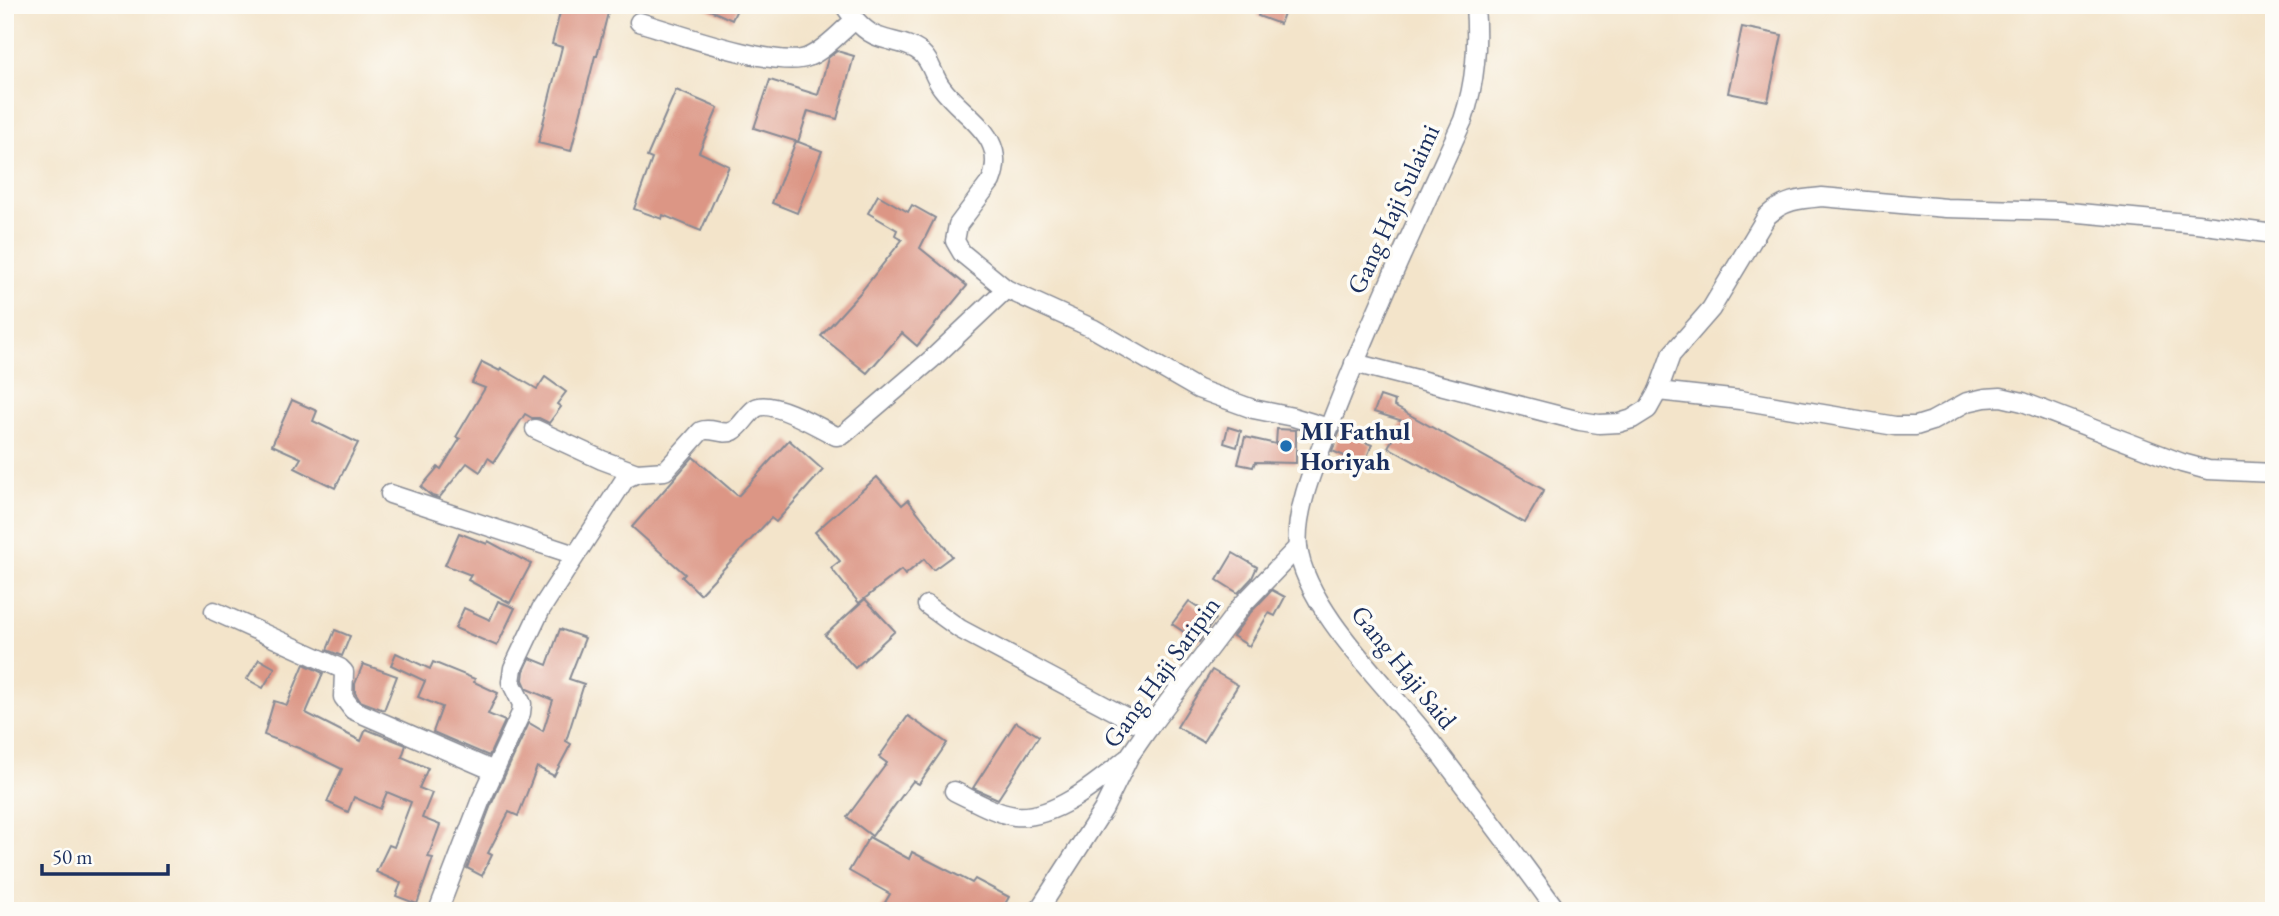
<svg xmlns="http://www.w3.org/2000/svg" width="2279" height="916" viewBox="0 0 2279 916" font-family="'EB Garamond',serif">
  <rect width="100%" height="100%" fill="#fdfcf7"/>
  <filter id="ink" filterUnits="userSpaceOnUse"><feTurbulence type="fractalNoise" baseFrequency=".0143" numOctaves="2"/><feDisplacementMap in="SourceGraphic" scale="14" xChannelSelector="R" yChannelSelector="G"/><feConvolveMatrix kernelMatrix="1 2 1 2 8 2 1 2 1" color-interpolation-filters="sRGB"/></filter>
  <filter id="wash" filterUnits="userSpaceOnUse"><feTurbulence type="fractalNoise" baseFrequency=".00686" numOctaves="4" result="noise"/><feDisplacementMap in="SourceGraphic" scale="28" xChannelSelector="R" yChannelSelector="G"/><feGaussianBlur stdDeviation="1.57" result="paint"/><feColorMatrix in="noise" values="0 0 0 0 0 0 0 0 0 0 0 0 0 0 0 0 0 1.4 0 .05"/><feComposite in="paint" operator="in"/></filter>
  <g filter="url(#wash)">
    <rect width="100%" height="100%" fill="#f3e4ca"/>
    <g id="blocks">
      <g fill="#dc9685">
        <polygon points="562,5 610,5 597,56 595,56 571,151 538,143 562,47 552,44"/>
        <polygon points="699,5 739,5 732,20"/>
        <polygon points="1262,5 1287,5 1280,24 1258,16"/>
        <polygon points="1742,27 1782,35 1768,101 1728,93"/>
        <polygon points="837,51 854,56 837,119 808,111 798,142 754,128 770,80 818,95 828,58"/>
        <polygon points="676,90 718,108 699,152 729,166 701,231 663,215 662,219 634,209 652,159 647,157"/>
        <polygon points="796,141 822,151 797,213 772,203"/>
        <polygon points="878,195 908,212 912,205 935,218 920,248 967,286 917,346 902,333 867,373 821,336 860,293 902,240 895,235 897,230 868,213"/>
        <polygon points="482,362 500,371 501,368 537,389 545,377 566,392 557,404 561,407 549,423 539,418 532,418 525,414 494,462 488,458 480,472 467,463 439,498 432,496 421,487 438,467 441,469 460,439 456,437 485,388 472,383"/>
        <polygon points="1380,396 1395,401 1394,406 1544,490 1525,523 1388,447 1403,421 1374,412"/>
        <polygon points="292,400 317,411 313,421 358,443 335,488 295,468 301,458 272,445"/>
        <polygon points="1228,427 1241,431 1237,447 1224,443"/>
        <polygon points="1277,429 1296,430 1296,463 1255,462 1253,467 1238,464 1245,437 1276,444"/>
        <polygon points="1340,431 1372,445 1364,464 1332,451"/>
        <polygon points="789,440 823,470 776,522 771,518 700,594 682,577 685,574 632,527 693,457 738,496"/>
        <polygon points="877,477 902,505 908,500 952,556 933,570 924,559 905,575 901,570 859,603 831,568 840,561 815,532"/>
        <polygon points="459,533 487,544 488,541 531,564 510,603 468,580 471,575 445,565"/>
        <polygon points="1233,553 1257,567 1252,578 1238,593 1217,580"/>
        <polygon points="1272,590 1285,597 1275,616 1269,613 1249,646 1233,636 1251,612"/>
        <polygon points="865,599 895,631 855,668 825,635"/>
        <polygon points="498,601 515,608 497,646 455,628 464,608 490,620"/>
        <polygon points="1189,601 1215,619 1199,642 1172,624"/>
        <polygon points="560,629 585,638 569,679 584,684 566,741 571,744 554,776 537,767 518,816 509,812 488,853 492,855 482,876 467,868 491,805 529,723 543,731 553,700 527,689 523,680 524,671 530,658 547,665"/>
        <polygon points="335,630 350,636 342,656 327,650"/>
        <polygon points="396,653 430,669 433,662 475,679 474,682 498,693 488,714 505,721 489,756 433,732 442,707 418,697 425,681 391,665"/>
        <polygon points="259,659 275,668 263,688 247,679"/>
        <polygon points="304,664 323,673 306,713 361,741 366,729 406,745 402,757 428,768 419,788 432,793 422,818 440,825 428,857 433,858 417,904 396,896 401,883 376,872 389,845 394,847 411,802 387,792 380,809 354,797 348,812 327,802 342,769 301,749 264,735 274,701 287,705"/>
        <polygon points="363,664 397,676 384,710 360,701 355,693 355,684"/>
        <polygon points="1212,670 1238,685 1203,742 1177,727"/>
        <polygon points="908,716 947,743 919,784 913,781 872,836 847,817 887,763 879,757"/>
        <polygon points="1016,722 1039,736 998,799 973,788"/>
        <polygon points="869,837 909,859 912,852 972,883 975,879 1009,897 1001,911 880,911 890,894 849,871"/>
      </g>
    </g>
  </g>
  <g filter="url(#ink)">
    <use href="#blocks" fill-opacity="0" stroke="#878a94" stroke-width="2"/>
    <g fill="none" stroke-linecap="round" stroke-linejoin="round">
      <g stroke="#878a94" stroke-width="21">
        <g id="minor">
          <path d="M844 5C853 18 864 32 879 37 892 42 909 43 920 52 931 60 933 77 942 88 964 118 1009 136 991 181L958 225 955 241 962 253 1006 289 1094 329 1198 389 1253 409 1293 417 1329 428"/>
          <path d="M1475 5C1478 45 1476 81 1463 120 1417 221 1370 321 1330 425 1317 459 1294 510 1298 547 1305 608 1386 685 1424 733 1469 792 1514 851 1557 911"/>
          <path d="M639 22C673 32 779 70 808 57 825 50 840 32 855 20"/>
          <path d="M1354 363 1580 421 1599 424 1619 423 1632 419 1648 409 1658 391 1671 355 1711 309 1767 216C1784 200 1800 199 1822 197L1946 208 2058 211 2197 224 2274 234"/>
          <polyline points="1658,391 1740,400 1895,426 1916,426 1932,421 1967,402 1985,398 2001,397 2023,402 2182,463 2208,470 2274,473"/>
          <polyline points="535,429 602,460 637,473"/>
          <polyline points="390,494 575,555"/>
          <polyline points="927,605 960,629 1148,729"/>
          <polyline points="214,611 340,668 344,672 343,697 353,710 494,771"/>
          <path d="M954 791C973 800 994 813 1015 816 1053 820 1097 783 1125 760"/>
          <path d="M438 911 480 802 521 713 522 704 511 682 513 668 541 609 625 479 637 473 665 471 701 431C712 427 723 436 733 431 742 426 747 414 756 408 771 399 821 428 836 436L843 435 933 358 1006 289"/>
          <polyline points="1038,911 1103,810 1130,755 1148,729 1242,605 1298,547"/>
        </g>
      </g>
      <use href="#minor" stroke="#fff" stroke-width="18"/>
    </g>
  </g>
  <circle fill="#1f6fb2" stroke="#fdfcf7" stroke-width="2.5" cx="1286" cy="446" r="7"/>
  <g text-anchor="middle" stroke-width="7" stroke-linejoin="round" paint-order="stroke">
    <g font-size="26" fill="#1b2f5e" stroke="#fdfcf7">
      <text transform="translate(1393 209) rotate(-65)" y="9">Gang Haji Sulaimi</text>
      <text transform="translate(1404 667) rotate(51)" y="9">Gang Haji Said</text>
      <text transform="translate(1161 672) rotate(-54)" y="9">Gang Haji Saripin</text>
    </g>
    <g font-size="26" font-weight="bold" fill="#1b2f5e" stroke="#fdfcf7" text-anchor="start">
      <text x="1300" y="440">MI Fathul<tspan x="1300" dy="30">Horiyah</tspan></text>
    </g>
  </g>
  <rect width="2279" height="916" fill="none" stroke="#fdfcf7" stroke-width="28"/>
  <path d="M42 864v10h126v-10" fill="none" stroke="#1b2f5e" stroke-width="3.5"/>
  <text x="52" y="864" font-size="21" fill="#1b2f5e" stroke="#fdfcf7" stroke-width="5" paint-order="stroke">50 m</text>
</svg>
